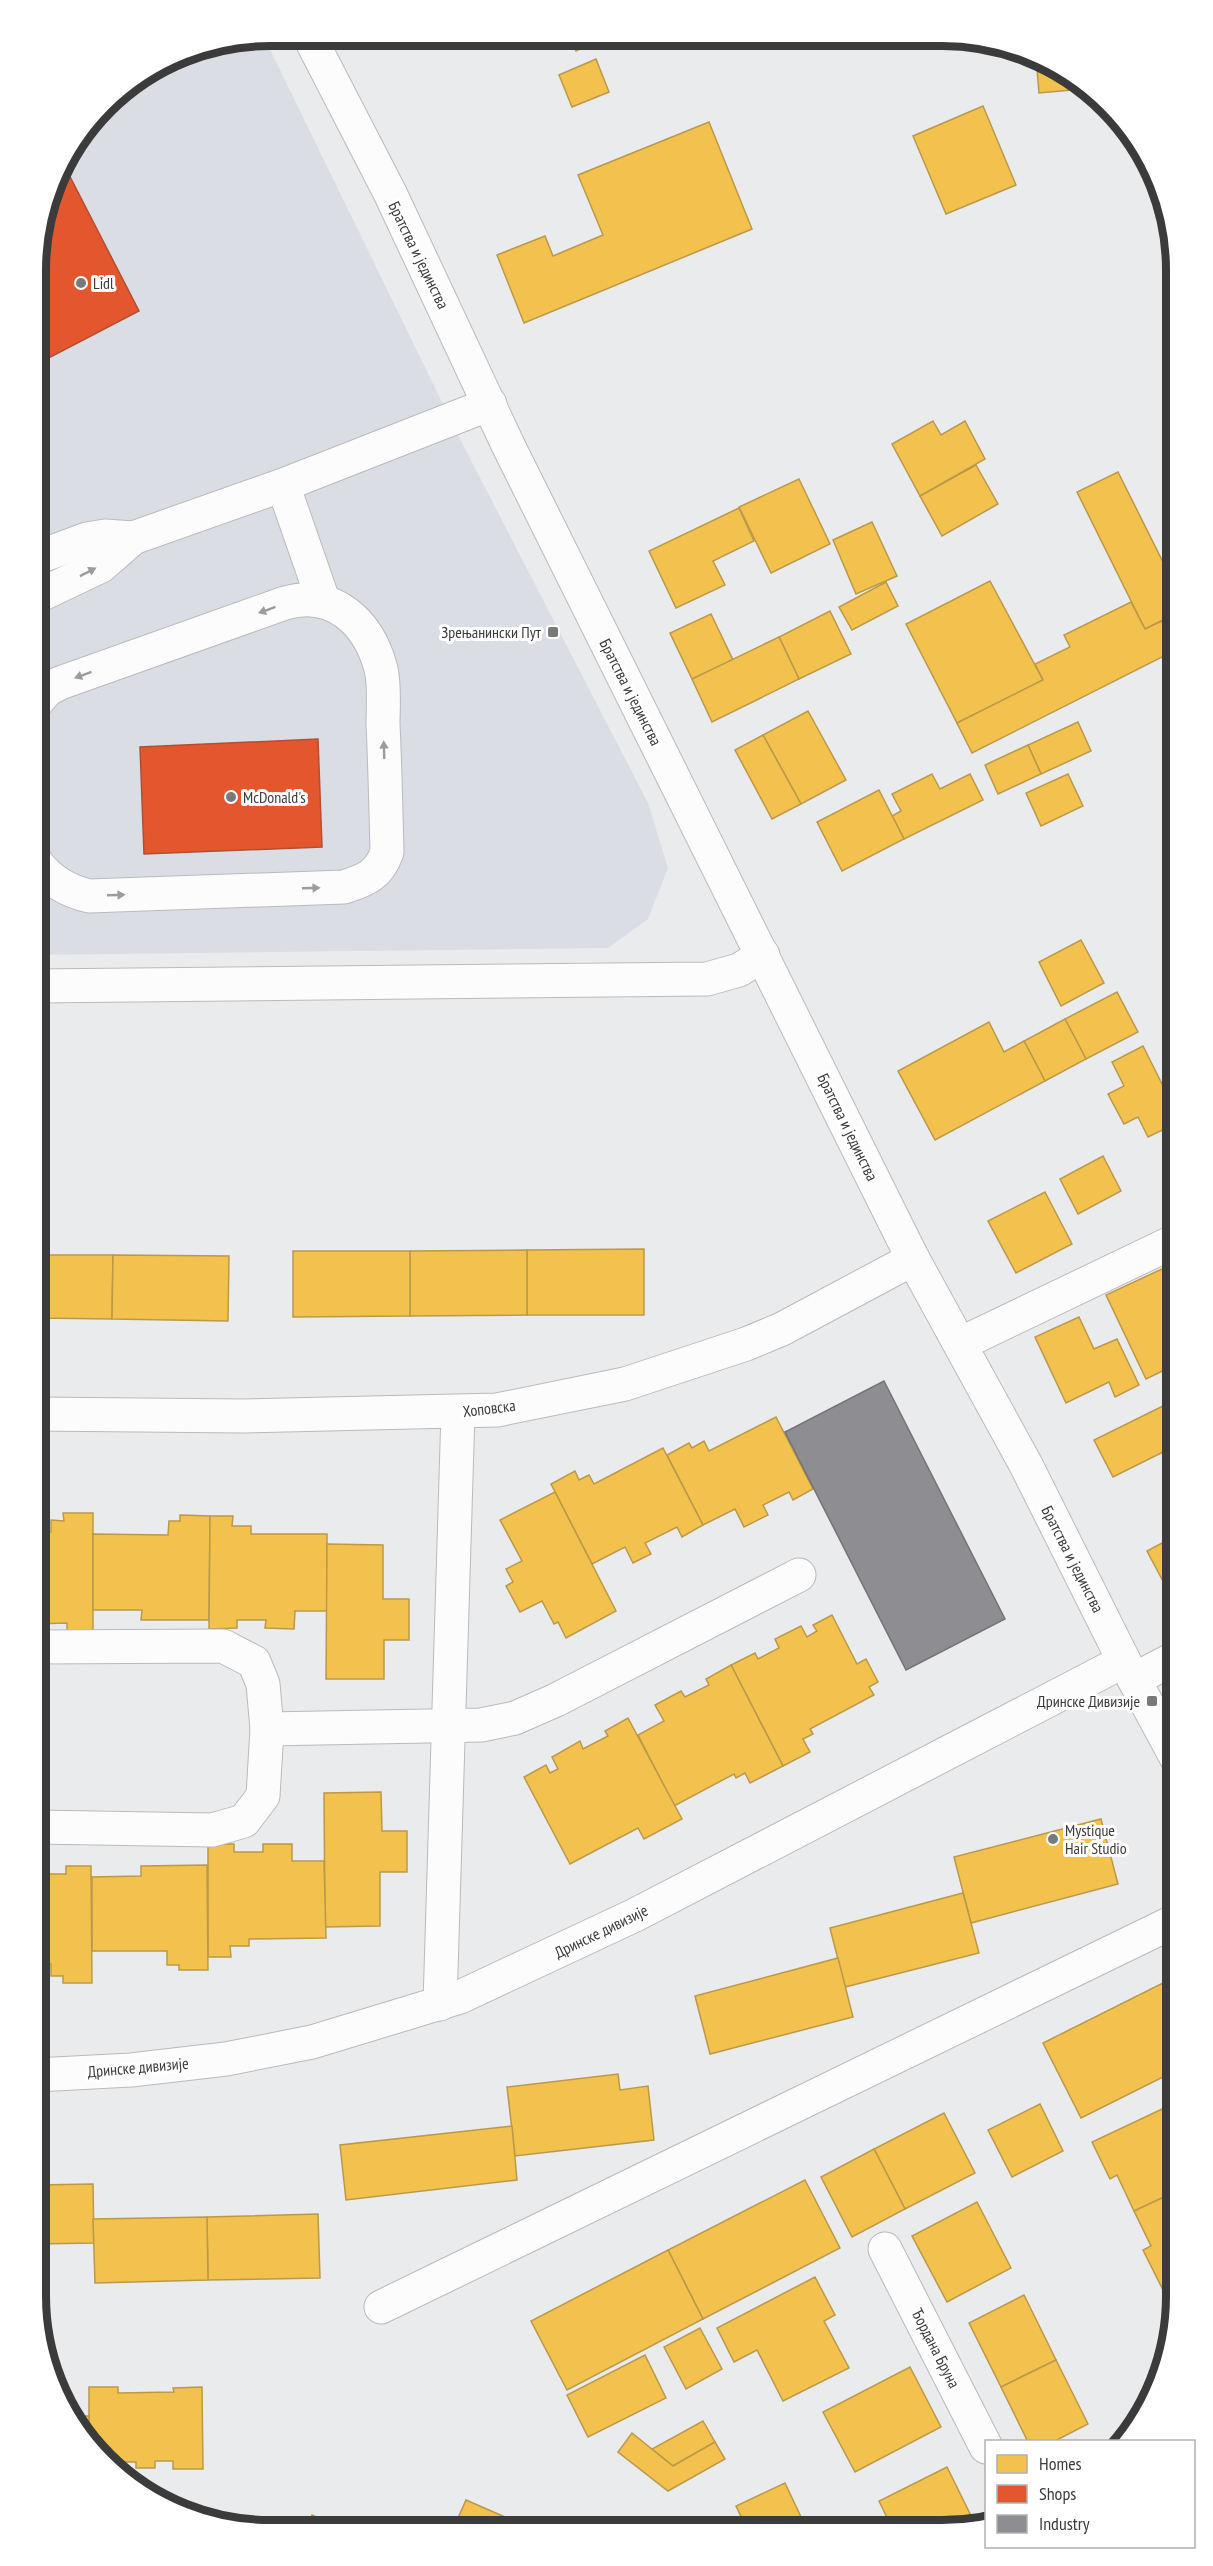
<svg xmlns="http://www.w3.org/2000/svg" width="1213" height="2566" viewBox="0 0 1213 2566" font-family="'PT Sans Narrow',sans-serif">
  <rect width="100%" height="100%" fill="#eaebed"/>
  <polygon fill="#dadee4" points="264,37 459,437 648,803 668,868 648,919 608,948 36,955 37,255 60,167 116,94 181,54"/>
  <g fill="#f2c14e" stroke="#bb9949" stroke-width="1.5">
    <polygon points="570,38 603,38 576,51"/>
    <polygon points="1036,57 1046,60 1082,84 1083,89 1039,93"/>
    <polygon points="596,59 609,92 572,107 559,75"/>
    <polygon points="983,106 1016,185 946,214 913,136"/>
    <polygon points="709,122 752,229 524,323 497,255 545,236 553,256 603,235 578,175"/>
    <polygon points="933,421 941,435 965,421 985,459 920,496 892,444"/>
    <polygon points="976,465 998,504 942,536 920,496"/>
    <polygon points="1118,472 1162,560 1177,553 1177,613 1145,629 1077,492"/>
    <polygon points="799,479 830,544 771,573 739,507"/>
    <polygon points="739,508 754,541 713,561 725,585 676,608 649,551"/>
    <polygon points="872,522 897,576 856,594 833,540"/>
    <polygon points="990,581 1043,680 957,723 906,624"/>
    <polygon points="886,582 898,606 852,630 839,607"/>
    <polygon points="1131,602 1145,629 1162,621 1176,650 972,753 957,723 1043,680 1035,664 1070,647 1064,635"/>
    <polygon points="830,611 851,654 799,679 779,637"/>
    <polygon points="711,614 733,660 692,679 670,633"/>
    <polygon points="779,637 799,679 712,722 692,679"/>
    <polygon points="808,711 846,780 801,804 763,735"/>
    <polygon points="1078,722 1091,751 1041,774 1028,745"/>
    <polygon points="763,735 801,804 772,819 735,750"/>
    <polygon points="1028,745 1041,774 998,794 985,765"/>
    <polygon points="932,774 940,789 970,774 983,800 904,839 892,816 901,811 892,794"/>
    <polygon points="1068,774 1083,806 1041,826 1026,793"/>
    <polygon points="879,790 904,839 842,871 817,822"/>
    <polygon points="1081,940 1104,983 1061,1006 1039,962"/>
    <polygon points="1117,992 1138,1032 1086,1059 1065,1019"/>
    <polygon points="1065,1019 1086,1059 1045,1081 1024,1041"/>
    <polygon points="989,1022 1004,1052 1024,1041 1045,1081 935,1140 898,1071"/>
    <polygon points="1143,1046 1177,1114 1177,1123 1148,1137 1138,1117 1124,1124 1108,1094 1124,1086 1112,1062"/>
    <polygon points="1177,1130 1177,1154 1168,1134"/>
    <polygon points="1103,1156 1121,1191 1078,1214 1060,1179"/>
    <polygon points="1045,1192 1072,1244 1016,1273 988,1221"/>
    <polygon points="644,1249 644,1315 527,1315 527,1250"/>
    <polygon points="527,1250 527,1315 410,1316 410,1251"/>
    <polygon points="293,1251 410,1251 410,1316 293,1317"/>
    <polygon points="36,1255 113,1255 112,1319 36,1318"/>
    <polygon points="113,1255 229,1256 228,1321 112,1319"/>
    <polygon points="1177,1262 1177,1364 1146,1379 1106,1295"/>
    <polygon points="1079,1317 1094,1349 1117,1339 1139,1385 1115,1397 1109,1382 1066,1403 1035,1337"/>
    <polygon points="1177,1399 1177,1467 1174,1468 1165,1451 1113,1477 1094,1440"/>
    <polygon points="776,1417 813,1489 793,1500 789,1492 763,1505 768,1515 744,1527 735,1509 703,1525 667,1455 689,1443 692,1448 704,1441 709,1451"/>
    <polygon points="663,1448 703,1525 682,1537 677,1527 645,1543 651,1554 633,1563 625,1547 592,1564 551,1484 575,1471 579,1480 589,1475 594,1484"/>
    <polygon points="555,1492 616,1611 566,1638 558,1622 554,1624 542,1601 520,1612 506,1586 513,1582 506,1569 522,1561 500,1520"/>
    <polygon points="63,1513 93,1513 93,1631 67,1631 67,1623 36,1624 36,1532 51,1532 51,1520 64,1521"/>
    <polygon points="180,1515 210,1516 209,1620 141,1620 142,1610 93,1610 93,1534 168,1535 169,1521 180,1521"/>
    <polygon points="210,1516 233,1516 232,1526 251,1526 251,1534 327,1534 327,1611 295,1611 294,1629 265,1628 266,1620 237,1620 237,1628 209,1629"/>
    <polygon points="1177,1535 1177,1598 1173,1600 1147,1551"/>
    <polygon points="327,1544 383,1545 383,1599 409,1599 409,1640 384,1640 384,1679 326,1679"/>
    <polygon points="832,1615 857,1664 866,1659 878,1682 869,1687 874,1695 810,1729 813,1734 803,1739 810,1752 783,1766 731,1665 755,1653 758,1659 779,1648 775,1639 801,1626 807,1637 817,1631 813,1625"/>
    <polygon points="731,1665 783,1766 750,1783 745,1773 736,1778 734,1774 674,1806 638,1735 664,1721 655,1705 681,1691 685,1697 709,1685 706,1679"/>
    <polygon points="628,1718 682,1819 644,1839 638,1828 570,1864 524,1777 546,1765 550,1773 558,1769 552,1757 580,1741 583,1749 608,1736 605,1731"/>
    <polygon points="381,1792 382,1831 407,1831 407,1872 380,1872 380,1926 325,1927 324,1793"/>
    <polygon points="1101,1819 1118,1884 971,1923 954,1857"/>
    <polygon points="208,1844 234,1844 234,1852 263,1852 263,1844 292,1844 292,1861 324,1861 326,1938 249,1939 249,1946 230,1946 231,1957 208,1957"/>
    <polygon points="207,1865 208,1970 179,1970 179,1965 167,1965 167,1951 92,1951 92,1877 141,1876 141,1866"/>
    <polygon points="66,1866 91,1866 92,1983 63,1983 63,1976 51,1976 51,1964 36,1965 36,1874 66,1874"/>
    <polygon points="963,1893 979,1953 845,1987 830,1928"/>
    <polygon points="838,1958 853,2017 710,2054 695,1996"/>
    <polygon points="1177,1976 1177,2070 1081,2118 1043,2043"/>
    <polygon points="618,2074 620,2090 648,2086 654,2140 515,2156 507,2087"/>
    <polygon points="1177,2102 1177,2191 1134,2211 1117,2175 1110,2179 1092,2142"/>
    <polygon points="1040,2104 1063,2151 1012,2177 988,2130"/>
    <polygon points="944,2113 975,2173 905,2209 874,2149"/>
    <polygon points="512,2126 517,2180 346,2200 340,2145"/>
    <polygon points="874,2149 905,2209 852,2237 821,2177"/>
    <polygon points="805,2180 840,2248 703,2319 668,2250"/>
    <polygon points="93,2184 94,2243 36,2244 36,2185"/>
    <polygon points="1177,2191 1176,2284 1163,2290 1143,2250 1151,2246 1134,2211"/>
    <polygon points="977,2202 1011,2268 947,2302 912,2236"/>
    <polygon points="318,2214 320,2278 208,2280 207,2217"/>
    <polygon points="207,2217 208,2280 95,2283 93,2219"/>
    <polygon points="668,2250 703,2319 567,2390 531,2321"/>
    <polygon points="815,2277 835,2315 824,2321 849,2368 783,2401 757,2350 734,2362 717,2328"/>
    <polygon points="1024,2295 1056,2360 1001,2387 969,2323"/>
    <polygon points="700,2328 722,2369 686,2389 664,2347"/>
    <polygon points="645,2355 666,2398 588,2437 567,2395"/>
    <polygon points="1056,2360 1088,2424 1053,2442 1028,2442 1001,2387"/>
    <polygon points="910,2367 941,2427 855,2472 823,2412"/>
    <polygon points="89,2387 118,2387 118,2393 174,2392 173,2388 202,2387 203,2469 173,2469 173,2461 155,2461 155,2468 136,2468 136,2462 118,2462 118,2468 113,2468 89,2439"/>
    <polygon points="70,2416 89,2416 89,2439"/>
    <polygon points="703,2421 715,2442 673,2466 652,2449"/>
    <polygon points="632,2433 673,2466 715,2442 725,2459 668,2491 618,2452"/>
    <polygon points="947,2467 976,2526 942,2530 893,2530 879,2501"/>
    <polygon points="785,2483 801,2517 777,2529 747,2529 736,2506"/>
    <polygon points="466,2500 528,2527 454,2527"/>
    <polygon points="312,2515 336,2526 306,2526"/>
  </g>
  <g fill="#e4572e" stroke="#b14f32" stroke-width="1.5">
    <polygon points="63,163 139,311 37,364 37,255"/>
    <polygon points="318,739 322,847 144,854 140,747"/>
  </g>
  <polygon fill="#8d8d92" stroke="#747478" stroke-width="1.5" points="884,1381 1005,1619 906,1670 785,1432"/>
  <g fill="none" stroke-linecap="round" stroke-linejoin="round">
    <g stroke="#b9babc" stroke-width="35">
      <g id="minor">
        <polyline points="309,36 390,193 508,445 913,1259 1026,1465 1124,1661 1177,1759"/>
        <polyline points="283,485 323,600"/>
        <polyline points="36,558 87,539 105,536 133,538 283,485 490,404"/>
        <polyline points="36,597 101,566 133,538"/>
        <path d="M36 862C49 880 68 891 89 896L344 887C366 880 379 875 387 852 386 810 385 767 383 724 383 707 385 686 381 669 369 623 334 589 285 603L60 683 47 690 36 703"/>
        <polyline points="36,986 707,979 739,970 763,955"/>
        <polyline points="960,1344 1177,1240"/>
        <polyline points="36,1414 242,1416 497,1410 625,1384 746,1344 782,1329 913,1259"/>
        <polyline points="1135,1679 1177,1657"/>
        <polyline points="267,1729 481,1725 515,1718 556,1700 799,1575"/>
        <polyline points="36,1827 212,1830 244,1821 263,1796 267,1729 263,1684 254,1662 223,1646 36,1647"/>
        <polyline points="440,2004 458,1412"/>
        <polyline points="36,2075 131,2070 226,2059 312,2042 460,1997 635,1915 1124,1661"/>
        <polyline points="885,2249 986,2447"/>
        <polyline points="381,2307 1177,1920"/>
      </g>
    </g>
    <use href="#minor" stroke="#fcfcfc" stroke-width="33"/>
  </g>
  <defs><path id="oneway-solid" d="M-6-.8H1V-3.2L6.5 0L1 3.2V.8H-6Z" transform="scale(1.5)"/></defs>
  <g fill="#9c9c9c">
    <use href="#oneway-solid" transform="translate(88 572) rotate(-27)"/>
    <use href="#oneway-solid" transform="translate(267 610) rotate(160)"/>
    <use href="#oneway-solid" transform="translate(83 675) rotate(160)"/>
    <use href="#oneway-solid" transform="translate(384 750) rotate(-92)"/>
    <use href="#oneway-solid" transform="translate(311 888) rotate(-2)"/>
    <use href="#oneway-solid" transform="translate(116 895) rotate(-2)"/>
  </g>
  <g fill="#78797a" stroke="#fff" stroke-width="2">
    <circle cx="81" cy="283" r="6"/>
    <rect x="547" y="626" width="12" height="12" rx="3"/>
    <circle cx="231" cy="797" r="6"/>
    <rect x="1146" y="1695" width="12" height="12" rx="3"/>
    <circle cx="1053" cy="1839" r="6"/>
  </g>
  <g text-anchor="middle" stroke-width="6" stroke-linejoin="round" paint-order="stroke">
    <g font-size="16" fill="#3b3b3c" stroke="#fff">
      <text transform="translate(419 255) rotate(64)" y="6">Братства и јединства</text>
      <text transform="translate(631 692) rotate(63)" y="6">Братства и јединства</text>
      <text transform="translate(848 1127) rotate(64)" y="6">Братства и јединства</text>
      <text transform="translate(489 1408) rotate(-7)" y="6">Хоповска</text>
      <text transform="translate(1073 1559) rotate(63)" y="6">Братства и јединства</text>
      <text transform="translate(601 1931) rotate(-26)" y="6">Дринске дивизије</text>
      <text transform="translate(138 2067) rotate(-5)" y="6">Дринске дивизије</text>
      <text transform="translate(936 2348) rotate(63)" y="6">Ђордана Бруна</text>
    </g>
    <g font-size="16" fill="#3b3b3c" stroke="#fff" text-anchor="start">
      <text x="93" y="289">Lidl</text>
      <text x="541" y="638" text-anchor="end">Зрењанински Пут</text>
      <text x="243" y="803">McDonald's</text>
      <text x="1140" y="1707" text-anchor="end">Дринске Дивизије</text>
      <text x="1065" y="1836">Mystique<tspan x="1065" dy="18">Hair Studio</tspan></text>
    </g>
  </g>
  <path d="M0 0H1213V2566H0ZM270 46H942A224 224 0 0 1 1166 270V2296A224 224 0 0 1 942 2520H270A224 224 0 0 1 46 2296V270A224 224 0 0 1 270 46Z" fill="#fff" fill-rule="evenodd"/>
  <path fill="none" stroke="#3b3b3c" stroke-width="8" d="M270 46H942A224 224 0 0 1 1166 270V2296A224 224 0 0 1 942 2520H270A224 224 0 0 1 46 2296V270A224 224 0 0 1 270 46Z"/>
  <rect x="985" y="2440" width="210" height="108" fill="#ffffff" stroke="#b1b1b1" stroke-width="1.5"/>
  <rect x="997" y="2455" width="30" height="18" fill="#f2c14e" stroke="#b1b1b1" stroke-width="1.5"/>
  <text x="1039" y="2470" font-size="18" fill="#3b3b3c">Homes</text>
  <rect x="997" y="2485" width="30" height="18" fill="#e4572e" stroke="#b1b1b1" stroke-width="1.5"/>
  <text x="1039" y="2500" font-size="18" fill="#3b3b3c">Shops</text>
  <rect x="997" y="2515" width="30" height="18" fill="#8d8d92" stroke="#b1b1b1" stroke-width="1.5"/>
  <text x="1039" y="2530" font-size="18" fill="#3b3b3c">Industry</text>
</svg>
